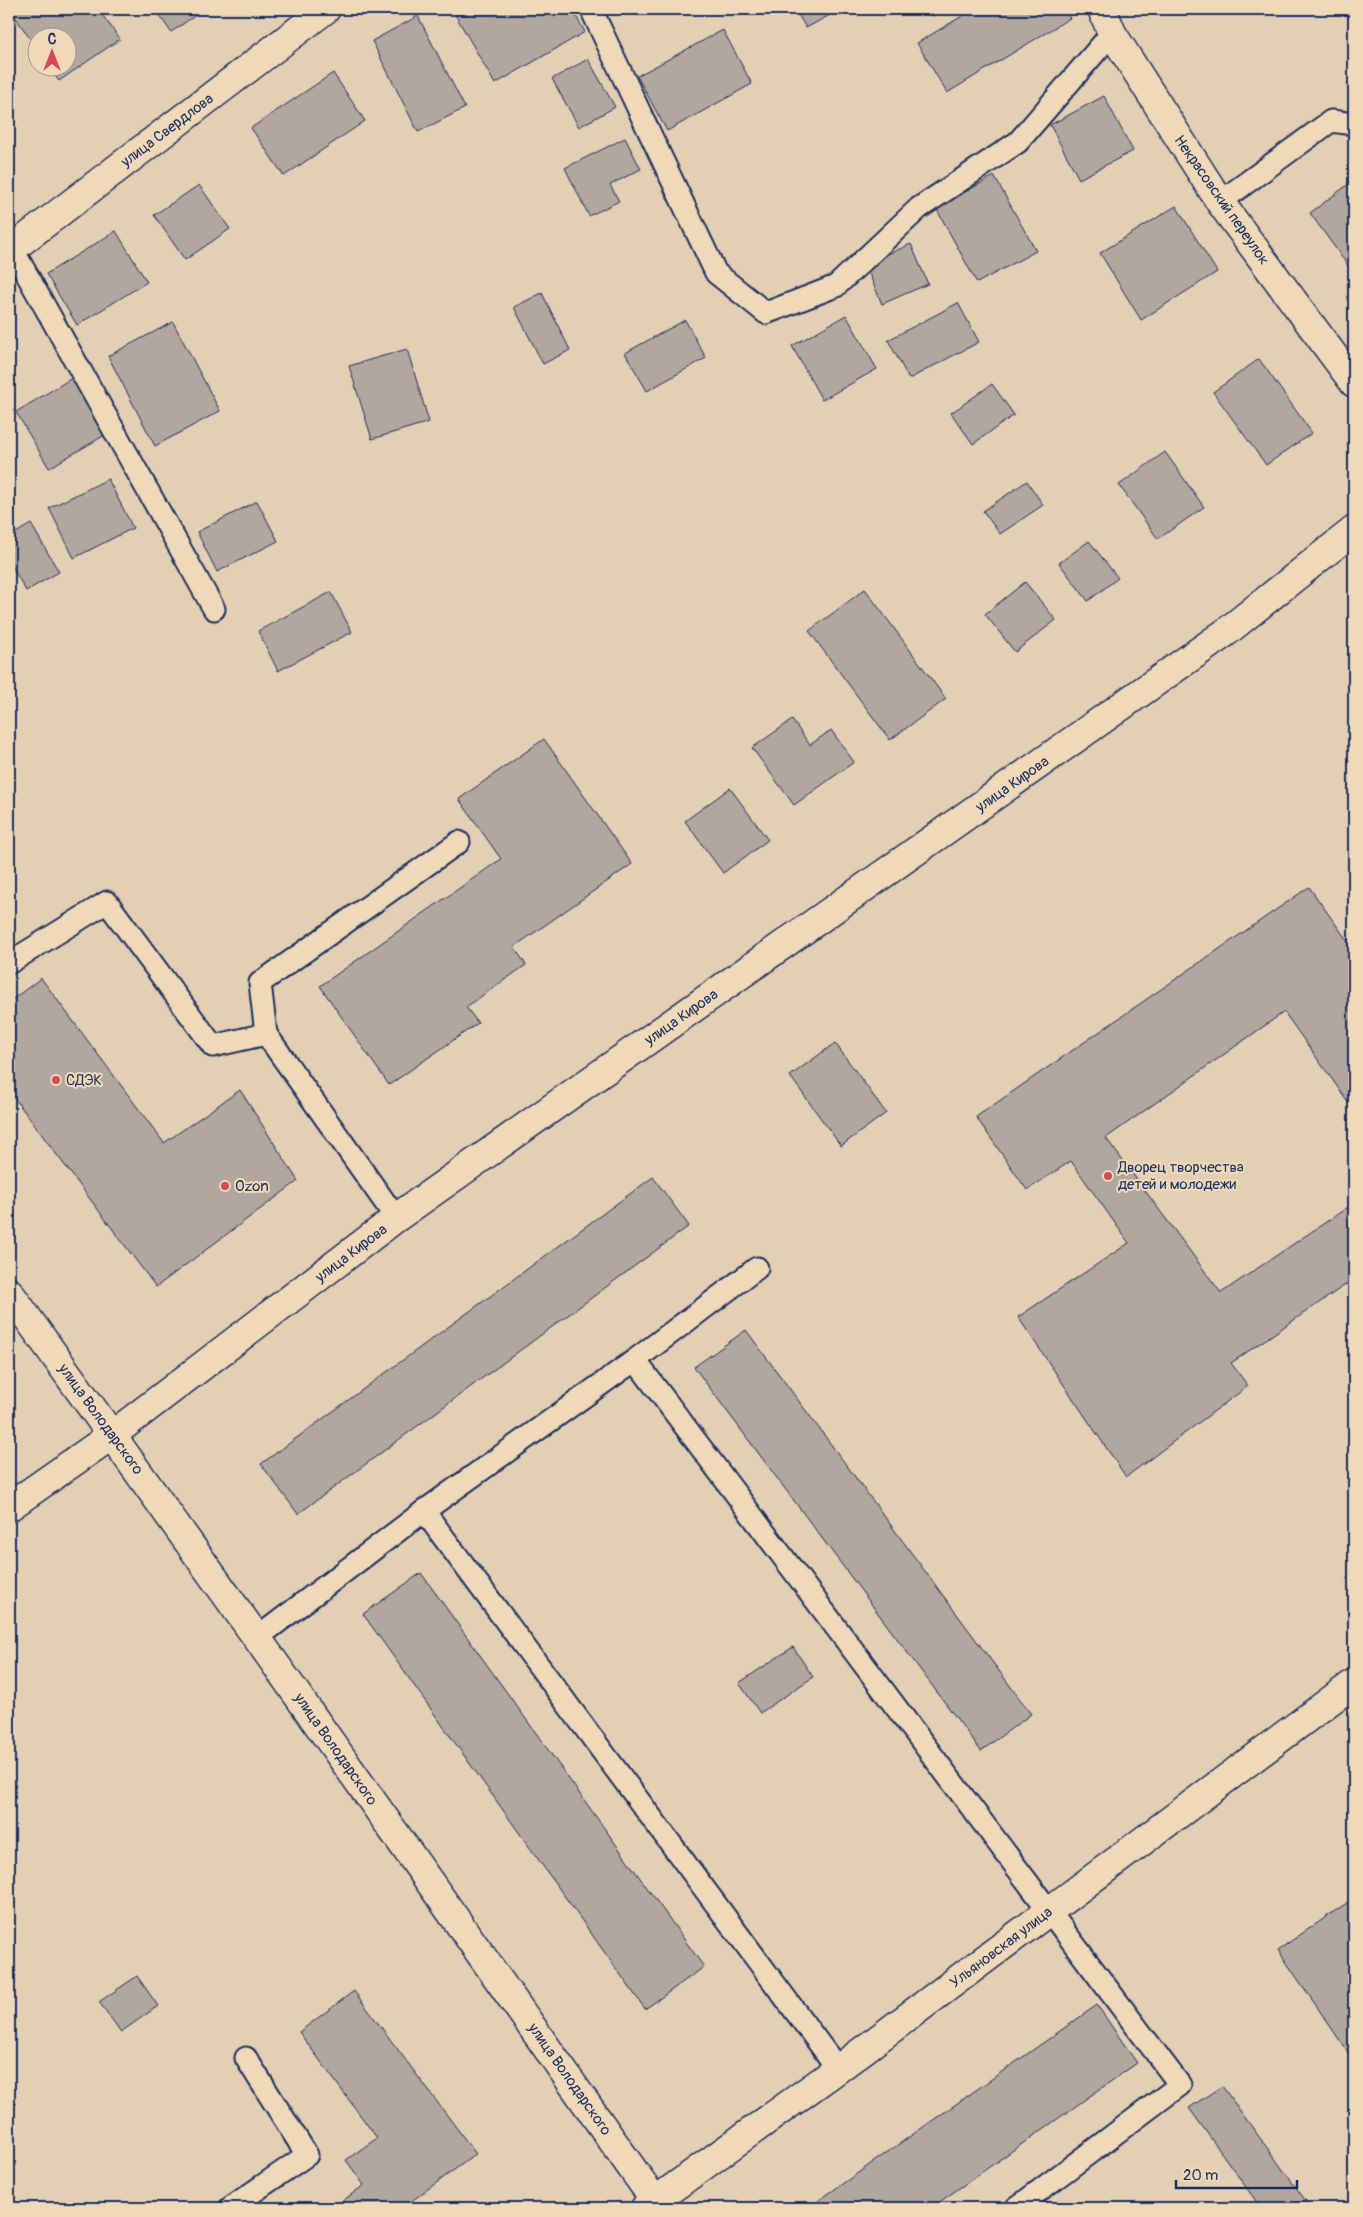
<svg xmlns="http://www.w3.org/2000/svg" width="1363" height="2217" viewBox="0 0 1363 2217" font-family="Pangolin,sans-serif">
  <rect width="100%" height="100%" fill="#e3cfb4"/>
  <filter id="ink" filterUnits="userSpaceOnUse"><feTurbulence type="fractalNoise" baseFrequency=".02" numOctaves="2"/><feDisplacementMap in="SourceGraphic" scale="10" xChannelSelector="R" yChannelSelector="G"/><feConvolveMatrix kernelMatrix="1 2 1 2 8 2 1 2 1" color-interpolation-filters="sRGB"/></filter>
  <g filter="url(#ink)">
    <g fill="#b1a79f" stroke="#1b2f5e">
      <polygon points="20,9 98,9 120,39 59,81 50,68 68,68 68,38 38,38 38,50 13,14"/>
      <polygon points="155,9 205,9 171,32"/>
      <polygon points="452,9 572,9 585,32 495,84"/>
      <polygon points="795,9 841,9 806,28"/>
      <polygon points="928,9 943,9 932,16"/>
      <polygon points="974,9 1064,9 1070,18 947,93 917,43"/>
      <polygon points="418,16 465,108 418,132 372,41"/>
      <polygon points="723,30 752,84 667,131 637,76"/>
      <polygon points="588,59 615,107 579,127 552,79"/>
      <polygon points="333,73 365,121 284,176 251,128"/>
      <polygon points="1104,96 1133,151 1079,179 1050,125"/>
      <polygon points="625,138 641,169 610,185 619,201 589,216 565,168"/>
      <polygon points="994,176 1036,251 977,283 936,208"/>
      <polygon points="1354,180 1354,274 1310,213"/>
      <polygon points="199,185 230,229 185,260 154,215"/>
      <polygon points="1176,206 1217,272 1141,320 1100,253"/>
      <polygon points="116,231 147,282 77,325 46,274"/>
      <polygon points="911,244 928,284 882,304 865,264"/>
      <polygon points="542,293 570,350 543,364 514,307"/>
      <polygon points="958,303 979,342 909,379 888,340"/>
      <polygon points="846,315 877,369 822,400 792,346"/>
      <polygon points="685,320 706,358 647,391 625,353"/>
      <polygon points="173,322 220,411 155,446 108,356"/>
      <polygon points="407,349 429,422 372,439 349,366"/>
      <polygon points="1259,359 1312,433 1266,465 1213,392"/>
      <polygon points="72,378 105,435 49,468 16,412"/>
      <polygon points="992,384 1014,415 973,444 951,413"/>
      <polygon points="1165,452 1204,507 1158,539 1119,485"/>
      <polygon points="108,479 133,528 74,558 49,508"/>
      <polygon points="1027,481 1043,505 1000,534 983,511"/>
      <polygon points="257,501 278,541 217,572 197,532"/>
      <polygon points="31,524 59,572 26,591 9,561 9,537"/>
      <polygon points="1089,541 1118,578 1088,601 1059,563"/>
      <polygon points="1025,582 1056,620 1015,652 985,614"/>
      <polygon points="865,589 946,699 890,740 809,631"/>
      <polygon points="331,592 352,632 278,671 258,631"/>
      <polygon points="792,720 810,745 831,730 854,762 794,805 752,748"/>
      <polygon points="544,739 632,864 514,947 526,965 466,1007 478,1023 389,1085 320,986 501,859 459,799"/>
      <polygon points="730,788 768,840 723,873 685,821"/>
      <polygon points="1309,887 1354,950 1354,1110 1284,1012 1106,1138 1221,1293 1354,1203 1354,1279 1231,1363 1248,1386 1126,1477 1018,1317 1129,1243 1071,1161 1027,1190 976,1117"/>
      <polygon points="41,978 164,1143 240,1090 298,1181 156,1287 9,1091 9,1002"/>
      <polygon points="835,1043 886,1113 841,1146 790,1076"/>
      <polygon points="653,1177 689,1226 298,1514 261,1464"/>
      <polygon points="746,1330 1031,1714 981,1751 694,1367"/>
      <polygon points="421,1573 704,1967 645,2009 363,1614"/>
      <polygon points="793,1647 813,1677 760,1713 739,1683"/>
      <polygon points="1354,1898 1354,2061 1278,1950"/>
      <polygon points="137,1976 158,2006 121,2032 99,2002"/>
      <polygon points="354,1991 476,2154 402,2208 333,2208 364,2185 346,2160 377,2138 299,2032"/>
      <polygon points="1097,2005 1137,2063 931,2208 808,2208"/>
      <polygon points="1222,2086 1311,2208 1261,2208 1189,2108"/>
    </g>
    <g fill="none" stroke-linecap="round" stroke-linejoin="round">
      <g stroke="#1b2f5e" stroke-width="25">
        <g id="lane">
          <polyline points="591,9 716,273 766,313 836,286 919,208 1018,142 1112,33"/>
          <polyline points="1220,202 1331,121 1354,124"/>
          <polyline points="12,248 214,609"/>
          <polyline points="9,963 107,902 213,1046 266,1034 396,1218"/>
          <polyline points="266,1034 260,983 459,842"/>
          <polyline points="635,1360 1180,2085 1016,2208"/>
          <polyline points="424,1511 838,2069"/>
          <polyline points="257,1638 424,1511 635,1360 757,1268"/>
          <polyline points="230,2208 307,2155 246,2058"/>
        </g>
      </g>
      <g stroke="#1b2f5e" stroke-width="31">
        <g id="street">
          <polyline points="1102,9 1112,33 1220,202 1354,383"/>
          <polyline points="9,251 326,9"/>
          <polyline points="112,1435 396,1218 1225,633 1354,530"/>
        </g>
      </g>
      <g stroke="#1b2f5e" stroke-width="31">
        <g id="secondary">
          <polyline points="9,1292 257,1638 660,2208"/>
          <polyline points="9,1507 112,1435"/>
        </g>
      </g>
      <g stroke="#1b2f5e" stroke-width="31">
        <polyline id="primary" points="645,2208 838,2069 1354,1683"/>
      </g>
      <use href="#lane" stroke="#f0d9b9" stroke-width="21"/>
      <use href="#street" stroke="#f0d9b9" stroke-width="28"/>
      <use href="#secondary" stroke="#f0d9b9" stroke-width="28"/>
      <use href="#primary" stroke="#f0d9b9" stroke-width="28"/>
    </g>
  </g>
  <g fill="#d1495b" stroke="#f0d9b9" stroke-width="2">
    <circle cx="56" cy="1080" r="5"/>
    <circle cx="1108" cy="1176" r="5"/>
    <circle cx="225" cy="1186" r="5"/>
  </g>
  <g text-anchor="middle" stroke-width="4" stroke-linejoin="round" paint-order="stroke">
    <g font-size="15" fill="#1b2f5e" stroke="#f0d9b9">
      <text transform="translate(167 130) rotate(-37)" y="5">улица Свердлова</text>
      <text transform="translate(1222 200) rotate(55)" y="5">Некрасовский переулок</text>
      <text transform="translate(1012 784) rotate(-35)" y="5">улица Кирова</text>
      <text transform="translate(681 1017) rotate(-35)" y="5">улица Кирова</text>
      <text transform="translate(351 1253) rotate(-37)" y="5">улица Кирова</text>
      <text transform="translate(101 1419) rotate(54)" y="5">улица Володарского</text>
      <text transform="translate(336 1749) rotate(55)" y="5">улица Володарского</text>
      <text transform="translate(1001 1947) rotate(-37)" y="5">Ульяновская улица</text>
      <text transform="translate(570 2079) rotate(55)" y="5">улица Володарского</text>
    </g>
    <g font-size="15" fill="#1b2f5e" stroke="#f0d9b9" text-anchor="start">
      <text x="66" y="1085">СДЭК</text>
      <text x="1118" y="1172">Дворец творчества<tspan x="1118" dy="17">детей и молодежи</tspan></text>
      <text x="235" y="1191">Ozon</text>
    </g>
  </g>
  <rect width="1363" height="2217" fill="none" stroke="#f0d9b9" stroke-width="30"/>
  <rect x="15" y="15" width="1333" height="2187" fill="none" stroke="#1b2f5e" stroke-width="2" filter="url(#ink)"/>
  <g transform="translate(52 52)"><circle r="24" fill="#f0d9b9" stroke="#9b9595"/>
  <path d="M0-4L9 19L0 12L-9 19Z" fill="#d1495b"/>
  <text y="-8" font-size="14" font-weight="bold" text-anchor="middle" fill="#1b2f5e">С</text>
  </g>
  <path d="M1176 2180v8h121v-8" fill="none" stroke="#1b2f5e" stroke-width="2.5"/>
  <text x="1183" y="2180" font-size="15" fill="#1b2f5e" stroke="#f0d9b9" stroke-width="4" paint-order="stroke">20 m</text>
</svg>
